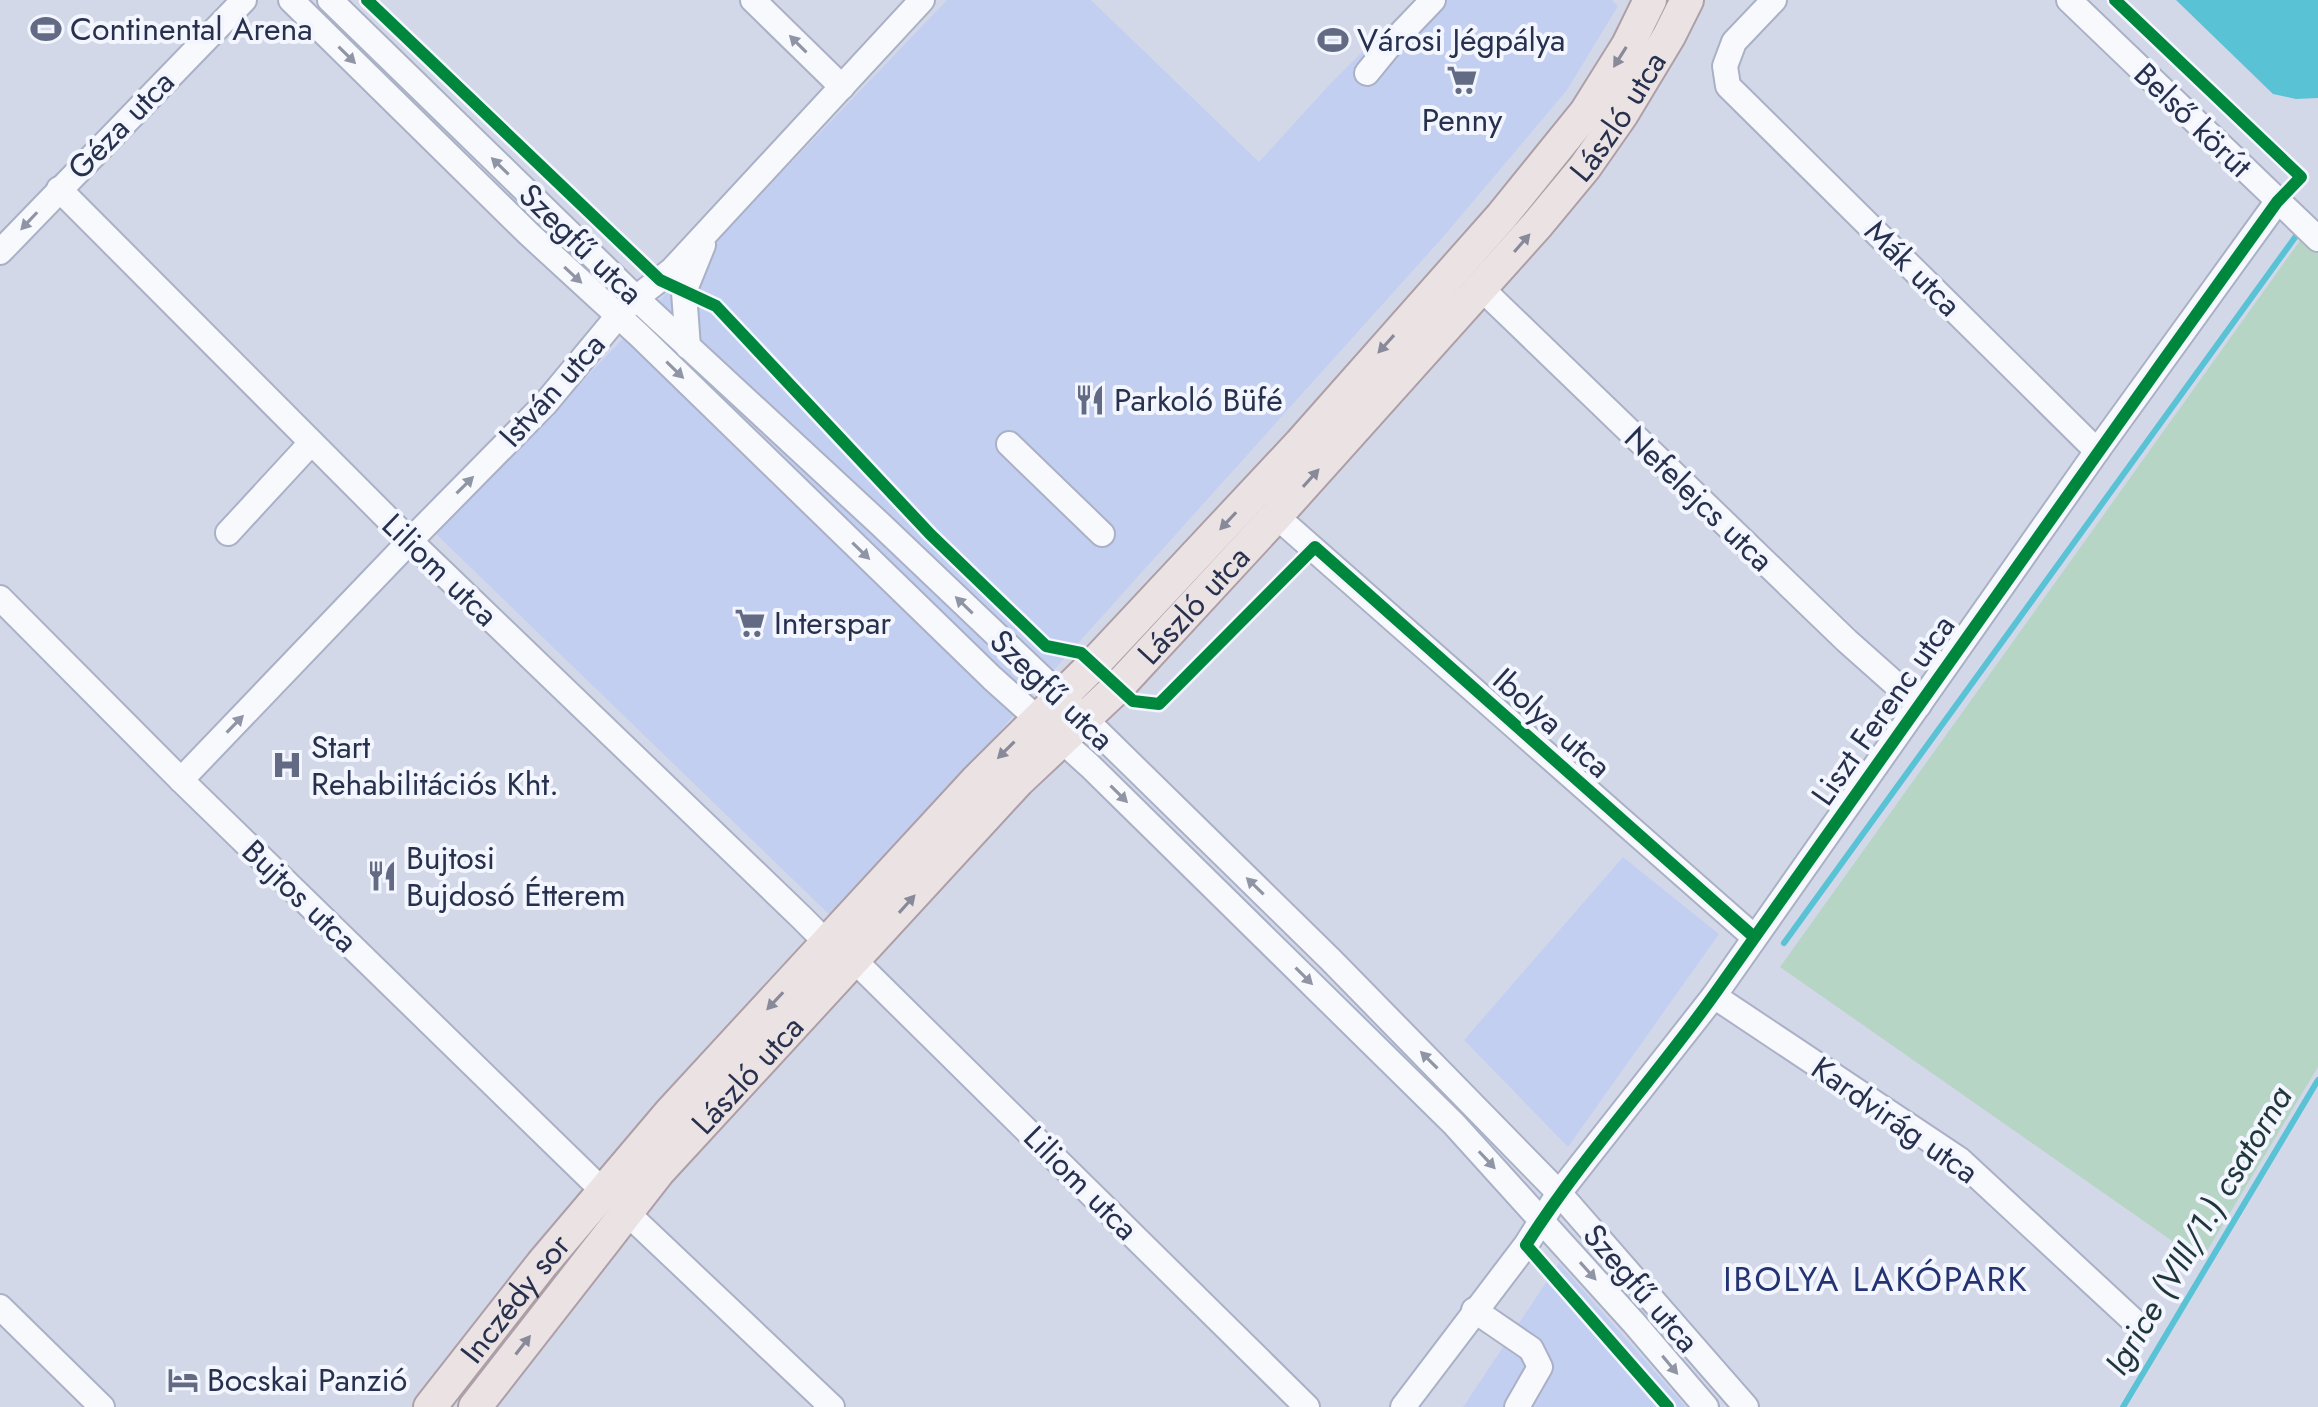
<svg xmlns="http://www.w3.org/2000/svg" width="2318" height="1407" viewBox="0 0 2318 1407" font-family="Jost,sans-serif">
  <rect width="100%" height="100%" fill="#d3d8e9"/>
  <g fill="#c3cff1">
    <polygon points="947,0 1091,0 1259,162 1330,84 1414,0 1612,0 1618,6 1567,90 1444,236 1018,710 838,923 436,534"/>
    <polygon points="1623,857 1719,934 1568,1147 1464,1040"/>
    <polygon points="1559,1263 1686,1407 1463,1407"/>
  </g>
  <polygon fill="#b6d5c5" points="2304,235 2318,248 2318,1067 2201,1261 1780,967"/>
  <polygon fill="#59c2d5" points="2176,0 2318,0 2318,98 2296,99 2273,94"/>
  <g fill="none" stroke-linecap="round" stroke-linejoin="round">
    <g stroke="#59c2d5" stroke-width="6">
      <polyline points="1784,943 2296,236"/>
      <polyline points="2123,1407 2318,1080"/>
    </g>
    <g stroke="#aab1c6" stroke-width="28">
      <g id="minor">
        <polyline points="291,0 529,234 639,335 992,678 1090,766 1454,1124 1634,1323 1706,1407"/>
        <polyline points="330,0 636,298 879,523 1085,719 1331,960 1559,1193 1746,1407"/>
        <polyline points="753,0 842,87"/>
        <polyline points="1774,0 1734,42 1725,66 1728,86 2097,451"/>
        <polyline points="2069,0 2318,239"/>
        <polyline points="1367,73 1389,46 1433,0"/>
        <polyline points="59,189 410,541 801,917 828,944 836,957"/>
        <polyline points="0,252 244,0"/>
        <polyline points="1482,289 1847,641 1919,705"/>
        <polyline points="688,347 684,292 703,245"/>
        <polyline points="1009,444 1102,534"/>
        <polyline points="1276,516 1754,937"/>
        <polyline points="228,533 311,443"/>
        <polyline points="0,598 181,780 603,1191"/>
        <polyline points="181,780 410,541 545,404 618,316 636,298 672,270 922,0"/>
        <polyline points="855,961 1307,1407"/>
        <polyline points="1714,996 1960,1160 2136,1323"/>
        <polyline points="626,1212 832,1407"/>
        <polyline points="0,1307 102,1407"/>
        <polyline points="1474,1310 1531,1349 1540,1367 1517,1407"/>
        <polyline points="1403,1407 1526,1245 1559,1193 1714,996 2097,451 2277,202"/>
      </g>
    </g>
    <g stroke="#ad9fa6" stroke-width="36">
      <g id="major">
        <path id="s1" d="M430 1407 542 1264 670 1113 977 780 1095 663 1300 444 1501 217 1586 112 1628 45 1650 0"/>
        <path id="s2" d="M475 1407 659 1171 1018 781 1118 687 1276 516 1537 225 1585 167 1622 114 1669 36 1687 0"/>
      </g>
    </g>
    <use href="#minor" stroke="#f8f9fc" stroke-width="24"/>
    <use href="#major" stroke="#ebe2e4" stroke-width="32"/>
    <g stroke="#f3f6fe" stroke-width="17">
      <g id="cycleway">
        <polyline points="367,0 660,280 716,306 930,534 1046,646 1081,653 1133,701 1159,704 1315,547 1754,937"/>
        <path d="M1668 1407 1526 1245C1583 1156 1655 1078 1716 992 1903 729 2088 464 2277 202L2301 177 2115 0"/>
      </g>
    </g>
    <use href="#cycleway" stroke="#00873e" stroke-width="12"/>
  </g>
  <defs><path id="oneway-solid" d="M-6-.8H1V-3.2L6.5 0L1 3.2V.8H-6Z" transform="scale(2)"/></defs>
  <g fill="#9095a5">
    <use href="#oneway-solid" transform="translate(798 44) rotate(-135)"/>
    <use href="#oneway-solid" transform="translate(347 55) rotate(45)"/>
    <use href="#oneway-solid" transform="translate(500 166) rotate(-136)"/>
    <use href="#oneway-solid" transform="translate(29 221) rotate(133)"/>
    <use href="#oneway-solid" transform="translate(573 275) rotate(43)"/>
    <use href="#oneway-solid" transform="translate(675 370) rotate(44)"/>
    <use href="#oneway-solid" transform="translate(465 485) rotate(-45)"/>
    <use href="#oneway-solid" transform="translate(861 551) rotate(44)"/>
    <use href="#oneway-solid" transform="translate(964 605) rotate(-136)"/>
    <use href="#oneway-solid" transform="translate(235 724) rotate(-46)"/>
    <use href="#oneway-solid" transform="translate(1119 794) rotate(45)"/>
    <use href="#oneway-solid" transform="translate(1255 886) rotate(-136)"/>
    <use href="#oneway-solid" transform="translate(1304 976) rotate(45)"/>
    <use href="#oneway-solid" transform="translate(1429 1060) rotate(-135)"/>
    <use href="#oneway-solid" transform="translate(1487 1160) rotate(47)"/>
    <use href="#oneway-solid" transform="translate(1588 1271) rotate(48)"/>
    <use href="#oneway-solid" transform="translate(1670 1365) rotate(50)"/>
  </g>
  <g fill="#898a99">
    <use href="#oneway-solid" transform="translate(1620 57) rotate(122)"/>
    <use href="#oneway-solid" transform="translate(1522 243) rotate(-49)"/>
    <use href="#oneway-solid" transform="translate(1386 344) rotate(132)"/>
    <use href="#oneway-solid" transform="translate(1311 478) rotate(-48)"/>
    <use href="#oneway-solid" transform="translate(1228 521) rotate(133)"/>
    <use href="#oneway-solid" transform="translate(1006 750) rotate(135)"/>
    <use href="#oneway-solid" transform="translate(907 904) rotate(-48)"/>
    <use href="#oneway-solid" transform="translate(775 1001) rotate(133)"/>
    <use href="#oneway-solid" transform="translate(523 1345) rotate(-52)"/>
  </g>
  <defs>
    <g id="stadium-bare" transform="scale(2.4)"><path d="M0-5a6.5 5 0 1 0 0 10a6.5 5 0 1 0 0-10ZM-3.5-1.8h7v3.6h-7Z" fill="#636b84" stroke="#f3f6fe" stroke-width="2.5" paint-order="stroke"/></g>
    <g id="supermarket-bare" transform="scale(2.4)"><path d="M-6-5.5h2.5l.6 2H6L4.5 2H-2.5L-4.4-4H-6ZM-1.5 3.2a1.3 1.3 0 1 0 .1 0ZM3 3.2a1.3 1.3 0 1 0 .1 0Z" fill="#636b84" stroke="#f3f6fe" stroke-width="2.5" paint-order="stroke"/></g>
    <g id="restaurant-bare" transform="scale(2.4)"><path d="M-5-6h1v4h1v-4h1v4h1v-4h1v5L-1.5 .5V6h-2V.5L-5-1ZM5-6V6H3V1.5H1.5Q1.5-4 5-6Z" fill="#636b84" stroke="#f3f6fe" stroke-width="2.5" paint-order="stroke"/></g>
    <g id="hospital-bare" transform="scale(2.4)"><path d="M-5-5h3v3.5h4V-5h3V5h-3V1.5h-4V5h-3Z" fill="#636b84" stroke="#f3f6fe" stroke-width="2.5" paint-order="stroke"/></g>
    <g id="hotel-bare" transform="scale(2.4)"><path d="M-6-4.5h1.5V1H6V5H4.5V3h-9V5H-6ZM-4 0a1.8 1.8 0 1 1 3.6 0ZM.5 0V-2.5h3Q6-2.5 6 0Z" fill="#636b84" stroke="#f3f6fe" stroke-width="2.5" paint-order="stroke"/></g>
  </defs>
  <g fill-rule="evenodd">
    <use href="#stadium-bare" x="46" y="29"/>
    <use href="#stadium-bare" x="1333" y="40"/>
    <use href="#supermarket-bare" x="1462" y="80"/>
    <use href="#restaurant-bare" x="1090" y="400"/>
    <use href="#supermarket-bare" x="750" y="623"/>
    <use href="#hospital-bare" x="287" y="765"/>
    <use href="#restaurant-bare" x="382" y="876"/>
    <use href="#hotel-bare" x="183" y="1380"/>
  </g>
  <g text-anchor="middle" stroke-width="8" stroke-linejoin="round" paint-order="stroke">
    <g font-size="32" fill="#27314e" stroke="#f3f6fe" text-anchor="start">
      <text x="70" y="40">Continental Arena</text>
      <text x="1357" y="51">Városi Jégpálya</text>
      <text x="1462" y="131" text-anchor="middle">Penny</text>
      <text x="1114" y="411">Parkoló Büfé</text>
      <text x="774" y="634">Interspar</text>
      <text x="311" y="758">Start<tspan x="311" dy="37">Rehabilitációs Kht.</tspan></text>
      <text x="406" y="869">Bujtosi<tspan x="406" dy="37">Bujdosó Étterem</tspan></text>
      <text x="207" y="1391">Bocskai Panzió</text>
    </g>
    <g font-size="32" fill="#27314e" stroke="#f3f6fe">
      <text dy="11" stroke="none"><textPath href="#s2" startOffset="1726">László utca</textPath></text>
      <text transform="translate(2193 120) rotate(44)" y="11">Belső körút</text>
      <text transform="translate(121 125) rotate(-46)" y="11">Géza utca</text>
      <text transform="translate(581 244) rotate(44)" y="11">Szegfű utca</text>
      <text transform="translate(1913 268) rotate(45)" y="11">Mák utca</text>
      <text transform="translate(552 390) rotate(-48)" y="11">István utca</text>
      <text transform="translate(1699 499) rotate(44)" y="11">Nefelejcs utca</text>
      <text transform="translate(440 570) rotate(44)" y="11">Liliom utca</text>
      <text dy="11" stroke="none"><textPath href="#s2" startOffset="1078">László utca</textPath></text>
      <text transform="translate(1052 690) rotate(44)" y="11">Szegfű utca</text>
      <text transform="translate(1883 710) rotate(-55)" y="11">Liszt Ferenc utca</text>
      <text transform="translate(1552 723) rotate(42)" y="11">Ibolya utca</text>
      <text transform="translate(300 896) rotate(44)" y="11">Bujtos utca</text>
      <text dy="11" stroke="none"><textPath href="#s2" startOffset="430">László utca</textPath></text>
      <text transform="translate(1895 1120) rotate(35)" y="11">Kardvirág utca</text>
      <text transform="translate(1081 1183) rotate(45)" y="11">Liliom utca</text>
      <text transform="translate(1641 1288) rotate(49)" y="11">Szegfű utca</text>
      <text dy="11" stroke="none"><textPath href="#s1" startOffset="138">Inczédy sor</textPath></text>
    </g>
    <g font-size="34" font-style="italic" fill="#1f363a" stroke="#f3f6fe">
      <text transform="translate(2198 1230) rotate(-59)" y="12">Igrice (VIII/1.) csatorna</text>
    </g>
    <g font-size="34" letter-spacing="2" fill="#243472" stroke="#f3f6fe">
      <text x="1876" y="1291">IBOLYA LAKÓPARK</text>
    </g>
  </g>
</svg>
